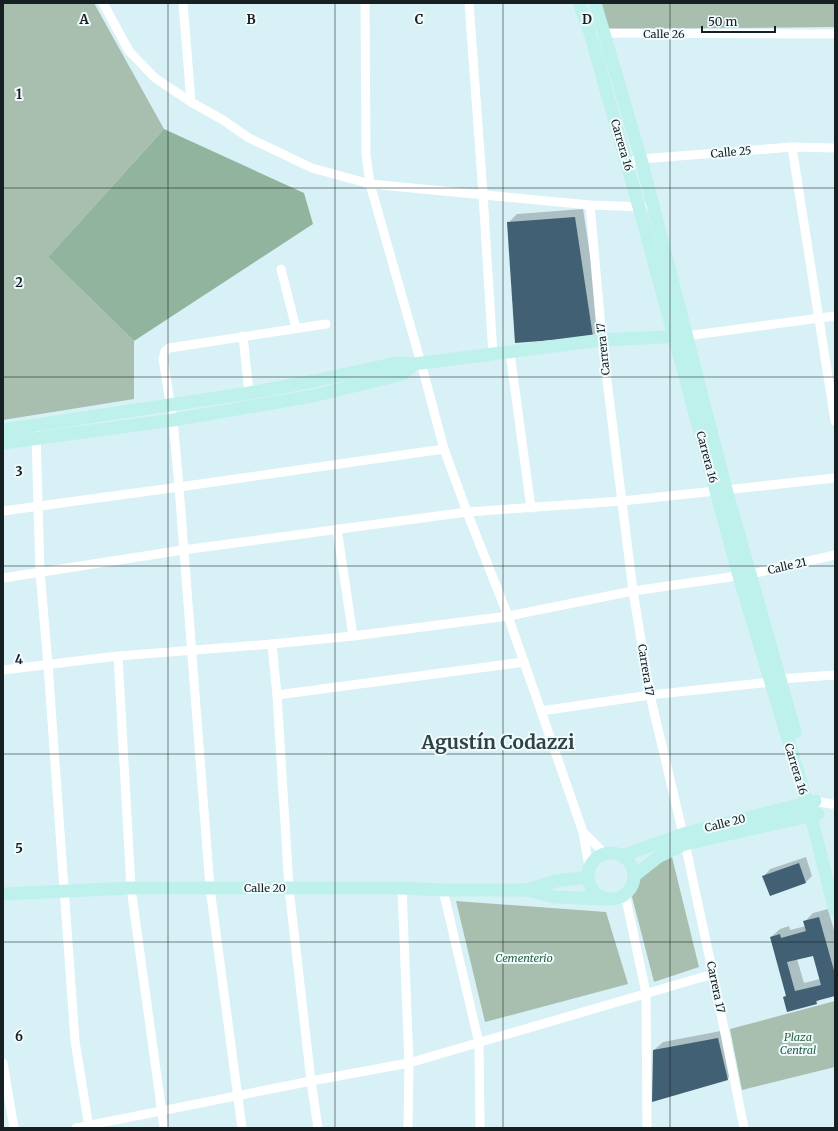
<svg xmlns="http://www.w3.org/2000/svg" width="838" height="1131" viewBox="0 0 838 1131" font-family="Merriweather,serif">
  <rect width="100%" height="100%" fill="#d8f1f6"/>
  <g fill="#a8bfb0">
    <polygon points="94,3 164,129 48,257 134,341 134,399 3,420 3,4"/>
    <polygon points="600,3 835,3 835,27 608,29"/>
    <polygon points="671,853 699,967 654,982 631,893 638,884 640,877"/>
    <polygon points="456,901 606,912 628,984 485,1022"/>
    <polygon points="835,1001 835,1067 742,1090 730,1029"/>
  </g>
  <polygon fill="#91b49e" points="164,129 304,193 313,224 134,341 48,257"/>
  <g fill="#0003" fill-rule="evenodd">
    <polygon points="583,209 601,327 593,336 508,223 517,214"/>
    <polygon points="806,857 812,876 806,882 770,895 764,876 770,869"/>
    <path d="M828 909 835 934V995L821 998 816 1003 784 997 787 995 771 937 780 929 789 926 790 930 806 926 804 922 813 913ZM814 955 820 979 804 983 797 959Z"/>
    <polygon points="726,1030 736,1071 727,1079 654,1050 663,1042"/>
  </g>
  <g fill="#416073" fill-rule="evenodd">
    <polygon points="575,217 593,337 515,343 507,222"/>
    <polygon points="799,863 806,883 770,896 762,876"/>
    <path d="M819 917 835 974V996L816 1001 817 1004 787 1012 783 997 786 996 770 937 780 934 781 938 806 931 803 921ZM813 956 821 985 795 991 787 962Z"/>
    <polygon points="718,1038 728,1080 652,1102 653,1050"/>
  </g>
  <g fill="none" stroke-linecap="round" stroke-linejoin="round">
    <g stroke="#fff" stroke-width="9">
      <polyline points="103,3 129,51 155,78 191,102 223,120 249,138 312,168 370,184 590,205 643,207"/>
      <polyline points="183,3 191,102"/>
      <polyline points="365,3 366,155 370,184 421,363 444,449 467,512 508,616 541,711 583,832 589,867"/>
      <polyline points="469,3 483,194 493,355"/>
      <polyline points="599,33 835,34"/>
      <polyline points="792,147 835,421"/>
      <polyline points="626,162 641,159 792,147 835,148"/>
      <polyline points="590,205 602,340 633,591 650,695 683,834 713,974 744,1128"/>
      <polyline points="281,269 296,328"/>
      <polyline points="243,336 249,393"/>
      <polyline points="686,336 835,316"/>
      <polyline points="510,353 531,508"/>
      <polyline points="36,434 40,572 48,665 75,1041 89,1128"/>
      <polyline points="3,511 179,487 444,449"/>
      <polyline points="337,529 353,636"/>
      <polyline points="3,578 183,550 467,512 622,501 835,478"/>
      <polyline points="272,644 277,695 289,888 311,1081 318,1128"/>
      <polyline points="118,656 131,888 164,1128"/>
      <polyline points="3,670 118,656 272,644 353,636 508,616 633,591 751,574 835,555"/>
      <polyline points="277,695 524,662"/>
      <polyline points="541,711 650,695 771,682 779,679 835,675"/>
      <polyline points="815,801 831,804 835,804"/>
      <polyline points="583,832 605,854"/>
      <polyline points="402,888 409,1063 408,1128"/>
      <polyline points="443,890 479,1043 480,1128"/>
      <polyline points="625,894 646,993 647,1128"/>
      <polyline points="3,1063 14,1128"/>
      <polyline points="76,1128 311,1081 409,1063 713,974"/>
      <polyline points="242,1128 210,888 179,487 173,420 163,359 165,351 169,348 326,324"/>
    </g>
    <g stroke="#bef1eb" stroke-width="13">
      <polyline points="579,3 590,33 639,207 716,491 739,576 811,816 835,911"/>
      <polyline points="595,3 641,159 726,489 795,732"/>
      <polyline points="3,430 249,393 314,381 397,363 414,364 602,340 684,336"/>
      <polyline points="3,443 173,420 313,396 403,374 414,364"/>
      <circle cx="611" cy="876" r="23"/>
      <polyline points="622,856 683,834 815,801"/>
      <polyline points="634,876 658,857 685,844 818,814"/>
      <polyline points="526,890 556,881 588,877"/>
      <polyline points="3,894 131,888 402,888 443,890 526,890 555,897 606,899"/>
    </g>
  </g>
  <path fill="none" stroke="#161f21" stroke-width="1" stroke-opacity="0.55" d="M168 3V1128M335 3V1128M503 3V1128M670 3V1128M3 188H835M3 377H835M3 566H835M3 754H835M3 942H835"/>
  <g text-anchor="middle" stroke-width="4" stroke-linejoin="round" paint-order="stroke">
    <g font-size="11" fill="#161f21" stroke="#f1fbfd">
      <text x="664" y="38">Calle 26</text>
      <text transform="translate(622 145) rotate(74)" y="4">Carrera 16</text>
      <text transform="translate(731 152) rotate(-5)" y="4">Calle 25</text>
      <text transform="translate(603 349) rotate(-96)" y="4">Carrera 17</text>
      <text transform="translate(707 457) rotate(75)" y="4">Carrera 16</text>
      <text transform="translate(787 566) rotate(-13)" y="4">Calle 21</text>
      <text transform="translate(646 670) rotate(81)" y="4">Carrera 17</text>
      <text transform="translate(796 769) rotate(73)" y="4">Carrera 16</text>
      <text transform="translate(725 823) rotate(-14)" y="4">Calle 20</text>
      <text x="265" y="892">Calle 20</text>
      <text transform="translate(716 987) rotate(78)" y="4">Carrera 17</text>
    </g>
    <g font-size="11" font-style="italic" fill="#296243" stroke="#f1fbfd">
      <text x="524" y="962">Cementerio</text>
      <text x="798" y="1041">Plaza<tspan x="798" dy="13">Central</tspan></text>
    </g>
    <g font-size="19" font-weight="bold" fill="#2d4346" stroke="#f1fbfd">
      <text x="498" y="749">Agustín Codazzi</text>
    </g>
  </g>
  <g font-size="13" text-anchor="middle" font-weight="bold" fill="#161f21" stroke="#f1fbfd" stroke-width="4" stroke-linejoin="round" paint-order="stroke">
    <text x="84" y="24">A</text>
    <text x="251" y="24">B</text>
    <text x="419" y="24">C</text>
    <text x="587" y="24">D</text>
    <text x="19" y="99">1</text>
    <text x="19" y="287">2</text>
    <text x="19" y="476">3</text>
    <text x="19" y="664">4</text>
    <text x="19" y="853">5</text>
    <text x="19" y="1041">6</text>
  </g>
  <rect width="838" height="1131" fill="none" stroke="#161f21" stroke-width="8"/>
  <path d="M702 26v6h73v-6" fill="none" stroke="#161f21" stroke-width="2"/>
  <text x="708" y="26" font-size="12" fill="#161f21" stroke="#f1fbfd" stroke-width="3" paint-order="stroke">50 m</text>
</svg>
